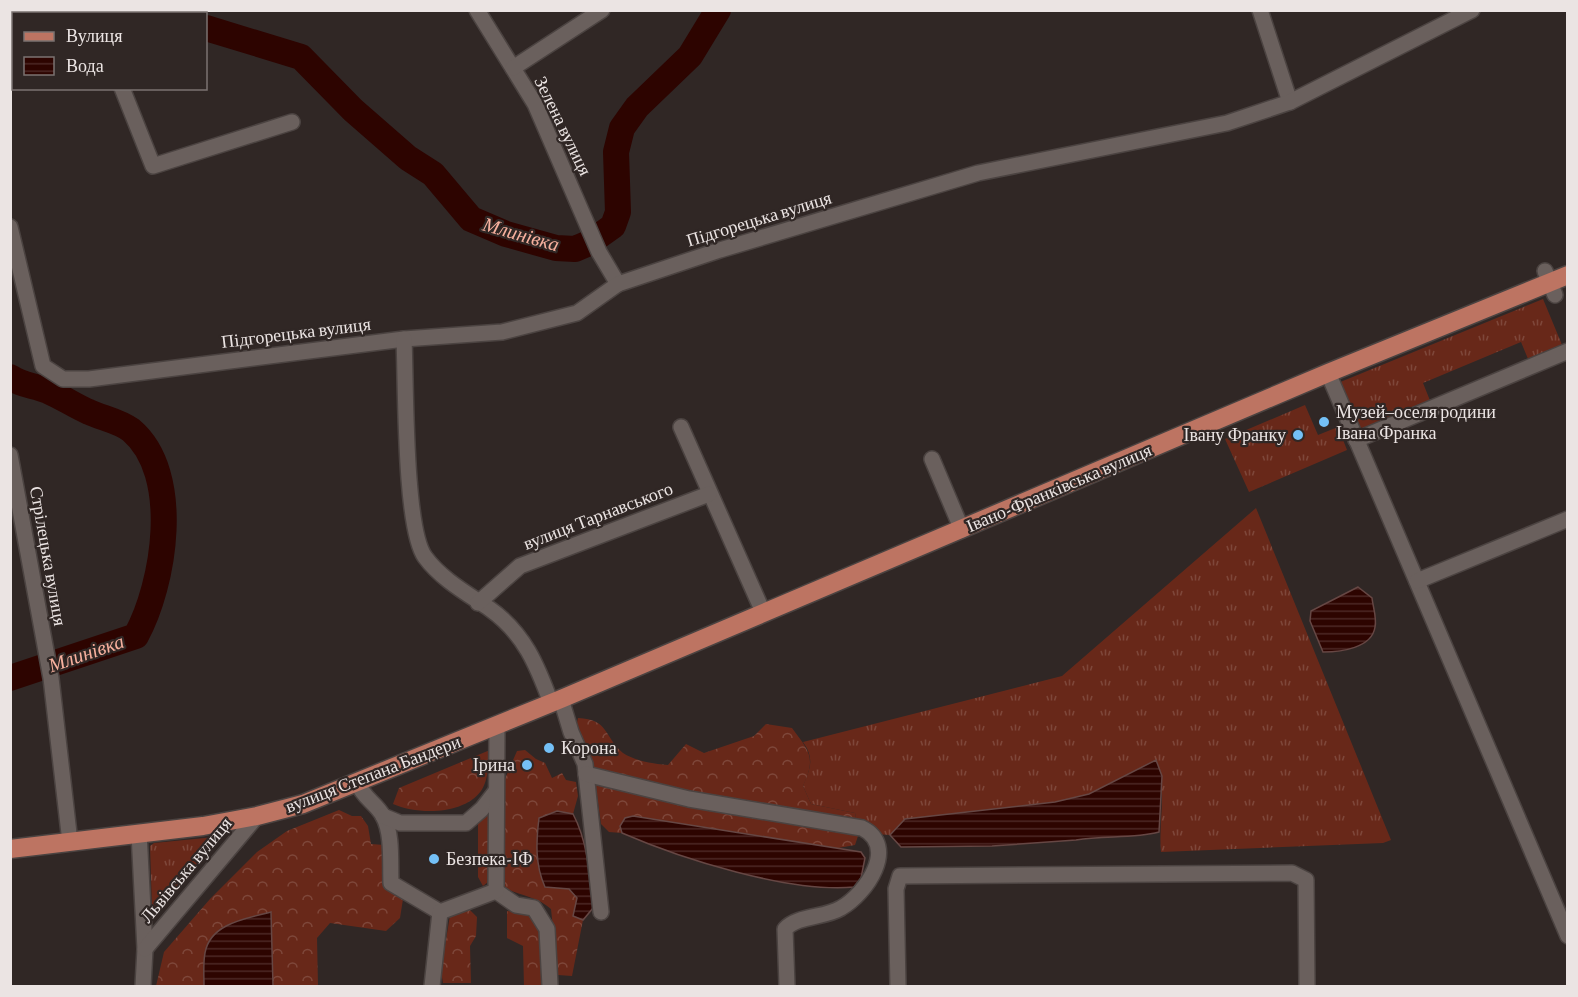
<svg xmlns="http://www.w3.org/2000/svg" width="1578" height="997" viewBox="0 0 1578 997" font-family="'Crimson Pro',serif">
  <defs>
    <pattern id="grass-tufts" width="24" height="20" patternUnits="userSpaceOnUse" patternTransform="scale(1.5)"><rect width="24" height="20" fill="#682819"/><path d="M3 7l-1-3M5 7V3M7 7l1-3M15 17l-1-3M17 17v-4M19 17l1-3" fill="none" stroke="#7e473a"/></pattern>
    <pattern id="forest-crowns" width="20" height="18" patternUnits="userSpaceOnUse" patternTransform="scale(1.5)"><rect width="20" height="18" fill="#682819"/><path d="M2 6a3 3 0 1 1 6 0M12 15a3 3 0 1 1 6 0" fill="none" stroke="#7e473a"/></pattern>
    <pattern id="water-rules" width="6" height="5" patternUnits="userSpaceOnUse" patternTransform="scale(1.5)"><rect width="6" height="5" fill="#2d0400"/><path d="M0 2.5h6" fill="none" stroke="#4c2825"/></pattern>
  </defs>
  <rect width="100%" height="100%" fill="#302725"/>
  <g fill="url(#grass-tufts)">
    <polygon points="1543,299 1565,352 1531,366 1521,342 1423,383 1433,408 1356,440 1333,385"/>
    <polygon points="1305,405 1318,435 1338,427 1347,450 1249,492 1225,439"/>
    <path d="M1256 508 1391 840 1383 843 1161 852C1158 821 1168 789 1156 760L1089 794 1055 802 905 819 890 835 859 833 855 813 811 804 803 786C810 769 815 759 803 742L1062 676Z"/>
    <polygon points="215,837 219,839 157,913 152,910 150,846 154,843"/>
  </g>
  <g fill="url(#forest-crowns)">
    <path d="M578 718C609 719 604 737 623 753 635 761 654 764 668 765L686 744 704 753 754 736 766 724 792 728C810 752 816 758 803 786L811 804 855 813 859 833 855 845 833 849 759 838 620 826 622 833 609 832 601 824 593 766 576 727Z"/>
    <path d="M490 750C488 763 489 779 481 791 463 815 418 815 393 804L399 788Z"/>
    <path d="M525 750 536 759 545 763 552 778 562 773 566 780 576 782 578 796 573 814 557 811 569 889 578 898 573 916 583 920 572 976 558 975 551 909C537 896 520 896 503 887L504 781 517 751Z"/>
    <polygon points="339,810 352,816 361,816 368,826 371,844 384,845 403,899 400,918 386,931 330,923 317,938 318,986 156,986 164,952 210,899 257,852 287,831"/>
    <polygon points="490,810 488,882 483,886 478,877 478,819"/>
    <polygon points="468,908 477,917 476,936 470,946 471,983 443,983 441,971 450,915"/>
    <polygon points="507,911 532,913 543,933 545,986 524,986 523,946 507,938"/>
  </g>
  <g fill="url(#water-rules)" stroke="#664744" stroke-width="1.5">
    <path d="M1358 587 1372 598C1373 607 1377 618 1375 627 1372 648 1341 652 1323 652L1310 621 1311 611Z"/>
    <path d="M1156 760 1162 776 1159 832C1132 839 1104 835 1076 840L992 846 901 847 890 835 905 819 1055 802 1089 794Z"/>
    <path d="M557 811 573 814C588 842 590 877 593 908L583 920 573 916 577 898 569 889 545 887C535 865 536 842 539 818Z"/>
    <path d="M633 816 861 852 865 858 861 878 854 887C789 893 682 859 622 833L620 826 625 818Z"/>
    <path d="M271 912 273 986H204C204 976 203 963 205 953 210 923 248 918 271 912Z"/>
  </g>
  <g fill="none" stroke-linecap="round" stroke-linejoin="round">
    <g stroke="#2d0400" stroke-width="26">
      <polyline points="148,10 155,14"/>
      <polyline points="41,14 45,10"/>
      <polyline points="206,28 301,57 353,110 408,158 433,174 471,219 506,234 556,248 575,249 589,243 613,226 618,212 616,152 622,128 637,107 690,56 718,10"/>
      <polyline points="10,37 14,35"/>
      <path d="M10 377C22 386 35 385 48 391 62 397 75 406 89 412 102 418 119 421 131 430 183 474 164 585 136 636L10 678"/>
    </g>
    <g stroke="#4b4341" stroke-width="18">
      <g id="minor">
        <polyline points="477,10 535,104 599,252 618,284"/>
        <polyline points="1260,10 1290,102"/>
        <polyline points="10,58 14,56"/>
        <polyline points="513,68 602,10"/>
        <polyline points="122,88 153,166 292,122"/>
        <polyline points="10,227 43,366 63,379 89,379 404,339 502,332 577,313 618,284 720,250 978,173 1227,123 1290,102 1472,10"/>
        <polyline points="1545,271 1555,295"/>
        <path d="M404 339C406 382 404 528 425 557 441 579 468 594 490 609 524 633 537 665 551 703"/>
        <polyline points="1328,373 1568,936"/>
        <polyline points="681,427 763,612"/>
        <polyline points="1356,440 1568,351"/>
        <polyline points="10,455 51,678 70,842"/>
        <polyline points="932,459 962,530"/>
        <polyline points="1417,581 1568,519"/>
        <polyline points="478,603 520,566 709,494"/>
        <polyline points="561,699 571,732 585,764 601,912"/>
        <path d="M586 774 689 799 862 828C899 846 866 894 841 908 825 918 798 915 785 929L787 986"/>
        <path d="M357 782C363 798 376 803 383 816 393 834 390 863 391 883L440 912"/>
        <polyline points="383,816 400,823 466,823 482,809 496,791"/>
        <polyline points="139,833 145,949 143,986"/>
        <polyline points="496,891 516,905 534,908 547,929 550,986"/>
        <polyline points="145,949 257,816"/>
        <polyline points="432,986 440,912 496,891 497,725"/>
        <polyline points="898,986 896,889 900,876 1292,873 1306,880 1307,986"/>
      </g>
    </g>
    <g stroke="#4b4341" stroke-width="21">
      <polyline id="major" points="10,849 203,826 257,816 303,804 561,699 1328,373 1568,275"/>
    </g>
    <use href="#minor" stroke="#6a605d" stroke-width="15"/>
    <use href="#major" stroke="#bd7462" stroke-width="18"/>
  </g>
  <g fill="#74c0f6" stroke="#302725" stroke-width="2">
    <circle cx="1324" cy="422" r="6"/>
    <circle cx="1298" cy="435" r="6"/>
    <circle cx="549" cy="748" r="6"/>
    <circle cx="527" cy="765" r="6"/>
    <circle cx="434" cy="859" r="6"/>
  </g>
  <g text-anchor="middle" stroke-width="4.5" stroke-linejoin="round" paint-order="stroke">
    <g font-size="18" fill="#ebe4e3" stroke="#302725">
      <text transform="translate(563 126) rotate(64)" y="6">Зелена вулиця</text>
      <text transform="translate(759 219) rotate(-17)" y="6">Підгорецька вулиця</text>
      <text transform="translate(296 333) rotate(-7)" y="6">Підгорецька вулиця</text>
      <text transform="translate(1059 488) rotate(-23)" y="6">Івано-Франківська вулиця</text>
      <text transform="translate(598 516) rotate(-21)" y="6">вулиця Тарнавського</text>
      <text transform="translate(48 556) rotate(80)" y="6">Стрілецька вулиця</text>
      <text transform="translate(373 774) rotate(-21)" y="6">вулиця Степана Бандери</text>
      <text transform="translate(186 870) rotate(-50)" y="6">Львівська вулиця</text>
    </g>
    <g font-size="18" fill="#ebe4e3" stroke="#302725" text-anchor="start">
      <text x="1336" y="418">Музей–оселя родини<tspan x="1336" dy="21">Івана Франка</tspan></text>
      <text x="1286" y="441" text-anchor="end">Івану Франку</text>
      <text x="561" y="754">Корона</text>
      <text x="515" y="771" text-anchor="end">Ірина</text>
      <text x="446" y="865">Безпека-ІФ</text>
    </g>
    <g font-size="20" font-style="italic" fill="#f7b09e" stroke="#302725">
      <text transform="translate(521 234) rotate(16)" y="7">Млинівка</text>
      <text transform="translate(86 653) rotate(-19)" y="7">Млинівка</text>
    </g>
  </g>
  <rect width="1578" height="997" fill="none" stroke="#ebe4e3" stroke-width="24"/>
  <rect x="12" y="12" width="195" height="78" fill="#302725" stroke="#7b7371" stroke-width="1.5"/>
  <rect x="24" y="32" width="30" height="9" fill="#bd7462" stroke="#7b7371" stroke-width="1.5"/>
  <text x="66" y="42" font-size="18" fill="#ebe4e3">Вулиця</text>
  <rect x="24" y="57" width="30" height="18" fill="url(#water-rules)" stroke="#7b7371" stroke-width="1.5"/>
  <text x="66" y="72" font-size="18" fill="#ebe4e3">Вода</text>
</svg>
